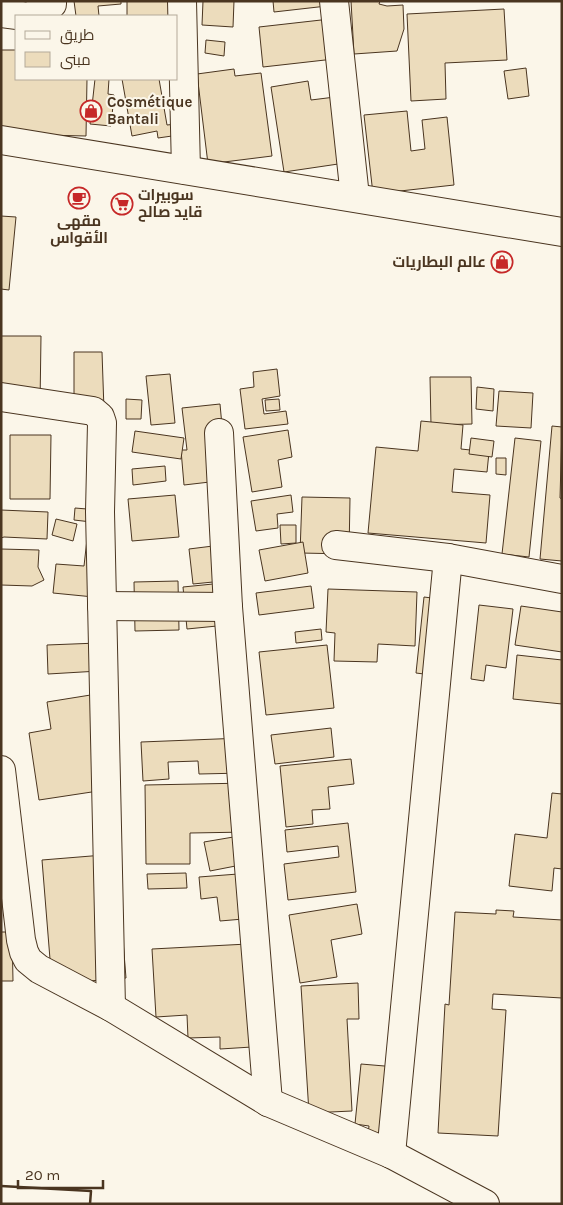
<svg xmlns="http://www.w3.org/2000/svg" width="563" height="1205" viewBox="0 0 563 1205" font-family="Karla,Cairo,sans-serif">
  <rect width="100%" height="100%" fill="#fbf6e9"/>
  <g fill="#ecdcbc" stroke="#4a3520">
    <polygon points="74,1 121,1 121,4 98,6 99,16 76,16"/>
    <polygon points="127,1 193,1 176,16 127,16"/>
    <polygon points="203,1 234,1 233,27 202,25"/>
    <polygon points="273,1 326,1 327,6 274,12"/>
    <polygon points="351,1 380,1 379,4 387,6 403,5 404,29 397,51 354,54"/>
    <polygon points="504,9 507,60 445,63 446,99 411,101 407,14"/>
    <polygon points="330,19 334,59 263,67 259,27"/>
    <polygon points="206,40 225,42 224,56 205,53"/>
    <polygon points="1,50 16,50 16,79 87,79 86,136 1,134"/>
    <polygon points="526,68 529,96 508,99 504,71"/>
    <polygon points="234,69 235,76 261,73 272,156 208,164 197,74"/>
    <polygon points="95,79 109,79 108,94 114,95 111,126 90,124"/>
    <polygon points="122,79 159,79 167,125 177,124 179,135 158,138 157,131 132,136"/>
    <polygon points="308,81 311,100 335,97 345,163 284,172 271,87"/>
    <polygon points="407,111 411,151 425,149 422,120 447,117 454,185 373,194 364,115"/>
    <polygon points="1,216 16,217 9,290 1,289"/>
    <polygon points="1,336 41,336 40,405 1,405"/>
    <polygon points="74,352 102,352 104,410 74,410"/>
    <polygon points="277,369 280,396 262,399 264,414 286,411 288,424 245,429 240,389 254,387 253,372"/>
    <polygon points="170,374 175,423 151,425 146,376"/>
    <polygon points="430,377 471,377 472,424 431,425"/>
    <polygon points="477,387 494,389 493,411 476,409"/>
    <polygon points="499,391 533,393 531,428 496,426"/>
    <polygon points="126,399 142,400 141,419 126,419"/>
    <polygon points="279,399 280,410 266,411 265,400"/>
    <polygon points="220,404 227,480 184,485 181,450 187,450 182,408"/>
    <polygon points="421,421 463,425 461,449 489,452 487,472 454,469 452,492 490,495 486,543 368,533 376,447 418,451"/>
    <polygon points="552,426 562,427 560,498 562,499 562,561 540,559"/>
    <polygon points="288,430 292,457 278,460 282,487 252,492 243,437"/>
    <polygon points="135,431 184,438 181,459 132,452"/>
    <polygon points="10,435 51,435 50,499 10,499"/>
    <polygon points="471,438 494,441 492,457 469,454"/>
    <polygon points="515,438 541,441 529,557 502,554"/>
    <polygon points="496,458 506,458 506,475 496,474"/>
    <polygon points="165,466 166,481 133,485 132,469"/>
    <polygon points="175,495 179,537 132,541 128,499"/>
    <polygon points="291,495 293,512 277,514 278,528 256,531 251,501"/>
    <polygon points="302,497 350,498 349,554 300,553"/>
    <polygon points="75,508 111,511 109,524 74,520"/>
    <polygon points="1,510 48,512 47,539 4,537 1,538"/>
    <polygon points="56,519 77,524 73,541 52,535"/>
    <polygon points="280,525 296,525 296,543 281,544"/>
    <polygon points="88,530 104,598 53,593 56,564 84,566"/>
    <polygon points="303,542 308,573 265,581 259,550"/>
    <polygon points="229,544 233,580 193,584 189,549"/>
    <polygon points="1,549 39,550 38,567 44,580 32,586 1,585"/>
    <polygon points="178,581 179,630 135,631 134,582"/>
    <polygon points="233,582 237,624 187,629 183,587"/>
    <polygon points="311,586 314,608 259,615 256,593"/>
    <polygon points="328,589 417,592 415,646 378,644 377,662 334,661 335,633 326,632"/>
    <polygon points="424,597 456,601 447,677 416,673"/>
    <polygon points="479,605 513,609 506,668 486,665 484,681 471,679"/>
    <polygon points="521,606 562,612 562,652 515,645"/>
    <polygon points="321,629 322,640 296,643 295,632"/>
    <polygon points="98,643 99,671 48,674 47,645"/>
    <polygon points="327,645 334,708 266,715 259,652"/>
    <polygon points="517,655 562,660 562,704 513,699"/>
    <polygon points="103,693 118,788 39,800 29,733 51,729 47,702"/>
    <polygon points="331,728 334,757 275,764 271,735"/>
    <polygon points="242,738 244,773 199,774 198,761 168,762 169,779 143,781 141,742"/>
    <polygon points="351,759 354,784 328,787 330,809 312,810 313,824 286,827 280,766"/>
    <polygon points="248,783 249,832 190,833 190,864 146,864 145,785"/>
    <polygon points="552,793 562,794 562,869 554,868 552,891 509,886 515,834 547,838"/>
    <polygon points="348,823 356,892 288,900 284,864 339,857 338,846 287,852 285,830"/>
    <polygon points="251,834 256,862 210,871 204,842"/>
    <polygon points="116,854 126,978 52,984 42,860"/>
    <polygon points="186,873 187,888 148,889 147,874"/>
    <polygon points="251,873 255,918 220,921 217,897 201,899 199,877"/>
    <polygon points="357,904 362,934 331,940 337,977 300,983 289,915"/>
    <polygon points="496,910 514,911 513,917 562,920 562,998 493,994 492,1009 506,1010 498,1136 438,1133 445,1004 449,1005 455,912 496,914"/>
    <polygon points="1,932 12,932 13,981 1,981"/>
    <polygon points="267,943 252,1047 220,1049 220,1037 188,1038 187,1015 156,1017 152,949"/>
    <polygon points="358,983 359,1019 347,1019 352,1111 309,1113 301,986"/>
    <polygon points="361,1064 408,1068 401,1137 368,1134 369,1126 355,1124"/>
  </g>
  <g fill="none" stroke-linecap="round" stroke-linejoin="round">
    <g stroke="#4a3520" stroke-width="30">
      <g id="minor">
        <polyline points="182,1 186,170"/>
        <polyline points="334,1 355,197"/>
        <polyline points="1,13 23,16"/>
        <polyline points="31,16 52,4 52,1"/>
        <polyline points="1,397 93,411 100,417 102,423 100,512 111,1007"/>
        <polyline points="219,433 228,607 268,1102"/>
        <polyline points="336,545 448,558 562,579"/>
        <polyline points="102,606 228,607"/>
        <polyline points="1,770 21,940 24,952 28,960 39,969 111,1007 268,1102 391,1154 485,1204"/>
        <polyline points="391,1154 448,558"/>
      </g>
    </g>
    <g stroke="#4a3520" stroke-width="30">
      <polyline id="major" points="1,140 562,232"/>
    </g>
    <use href="#minor" stroke="#fbf6e9" stroke-width="28"/>
    <use href="#major" stroke="#fbf6e9" stroke-width="28"/>
    <polyline stroke="#4a3520" stroke-width="2.5" points="1,1186 91,1191 90,1204"/>
  </g>
  <defs>
    <g id="shop-ring" transform="scale(1.125)"><circle r="9.5" fill="#fbf6e9" stroke="#c62828" stroke-width="1.5"/><path d="M-5-2.5h2.3a2.7 3.5 0 0 1 5.4 0H5L5.5 6h-11ZM-1.5-2.5h3a1.5 2.3 0 0 0-3 0Z" fill="#c62828"/></g>
    <g id="cafe-ring" transform="scale(1.125)"><circle r="9.5" fill="#fbf6e9" stroke="#c62828" stroke-width="1.5"/><path d="M-5.5-4.5H6V0H3Q3 3.5 0 3.5H-2.5Q-5.5 3.5-5.5 0ZM3-3.2v2h1.7v-2ZM-6 4.5H4V6H-6Z" fill="#c62828"/></g>
    <g id="supermarket-ring" transform="scale(1.125)"><circle r="9.5" fill="#fbf6e9" stroke="#c62828" stroke-width="1.5"/><path d="M-6-5.5h2.5l.6 2H6L4.5 2H-2.5L-4.4-4H-6ZM-1.5 3.2a1.3 1.3 0 1 0 .1 0ZM3 3.2a1.3 1.3 0 1 0 .1 0Z" fill="#c62828"/></g>
  </defs>
  <g fill-rule="evenodd">
    <use href="#shop-ring" x="91" y="111"/>
    <use href="#cafe-ring" x="79" y="198"/>
    <use href="#supermarket-ring" x="122" y="204"/>
    <use href="#shop-ring" x="502" y="262"/>
  </g>
  <g text-anchor="middle" stroke-width="4" stroke-linejoin="round" paint-order="stroke">
    <g font-size="15" font-weight="bold" fill="#4a3520" stroke="#fbf6e9" text-anchor="start">
      <text x="107" y="107">Cosmétique<tspan x="107" dy="17">Bantali</tspan></text>
      <text x="138" y="200">سوبيرات<tspan x="138" dy="17">قايد صالح</tspan></text>
      <text x="79" y="226" text-anchor="middle">مقهى<tspan x="79" dy="17">الأقواس</tspan></text>
      <text x="486" y="267" text-anchor="end">عالم البطاريات</text>
    </g>
  </g>
  <rect width="563" height="1205" fill="none" stroke="#4a3520" stroke-width="5"/>
  <rect x="15" y="15" width="162" height="65" fill="#fbf6e9" stroke="#b4a999"/>
  <rect x="25" y="31" width="25" height="8" fill="#fbf6e9" stroke="#b4a999"/>
  <text x="60" y="40" font-size="15" fill="#4a3520">طريق</text>
  <rect x="25" y="52" width="25" height="15" fill="#ecdcbc" stroke="#b4a999"/>
  <text x="60" y="65" font-size="15" fill="#4a3520">مبنى</text>
  <path d="M18 1180v8h85v-8" fill="none" stroke="#4a3520" stroke-width="2.5"/>
  <text x="25" y="1180" font-size="15" fill="#4a3520" stroke="#fbf6e9" stroke-width="4" paint-order="stroke">20 m</text>
</svg>
